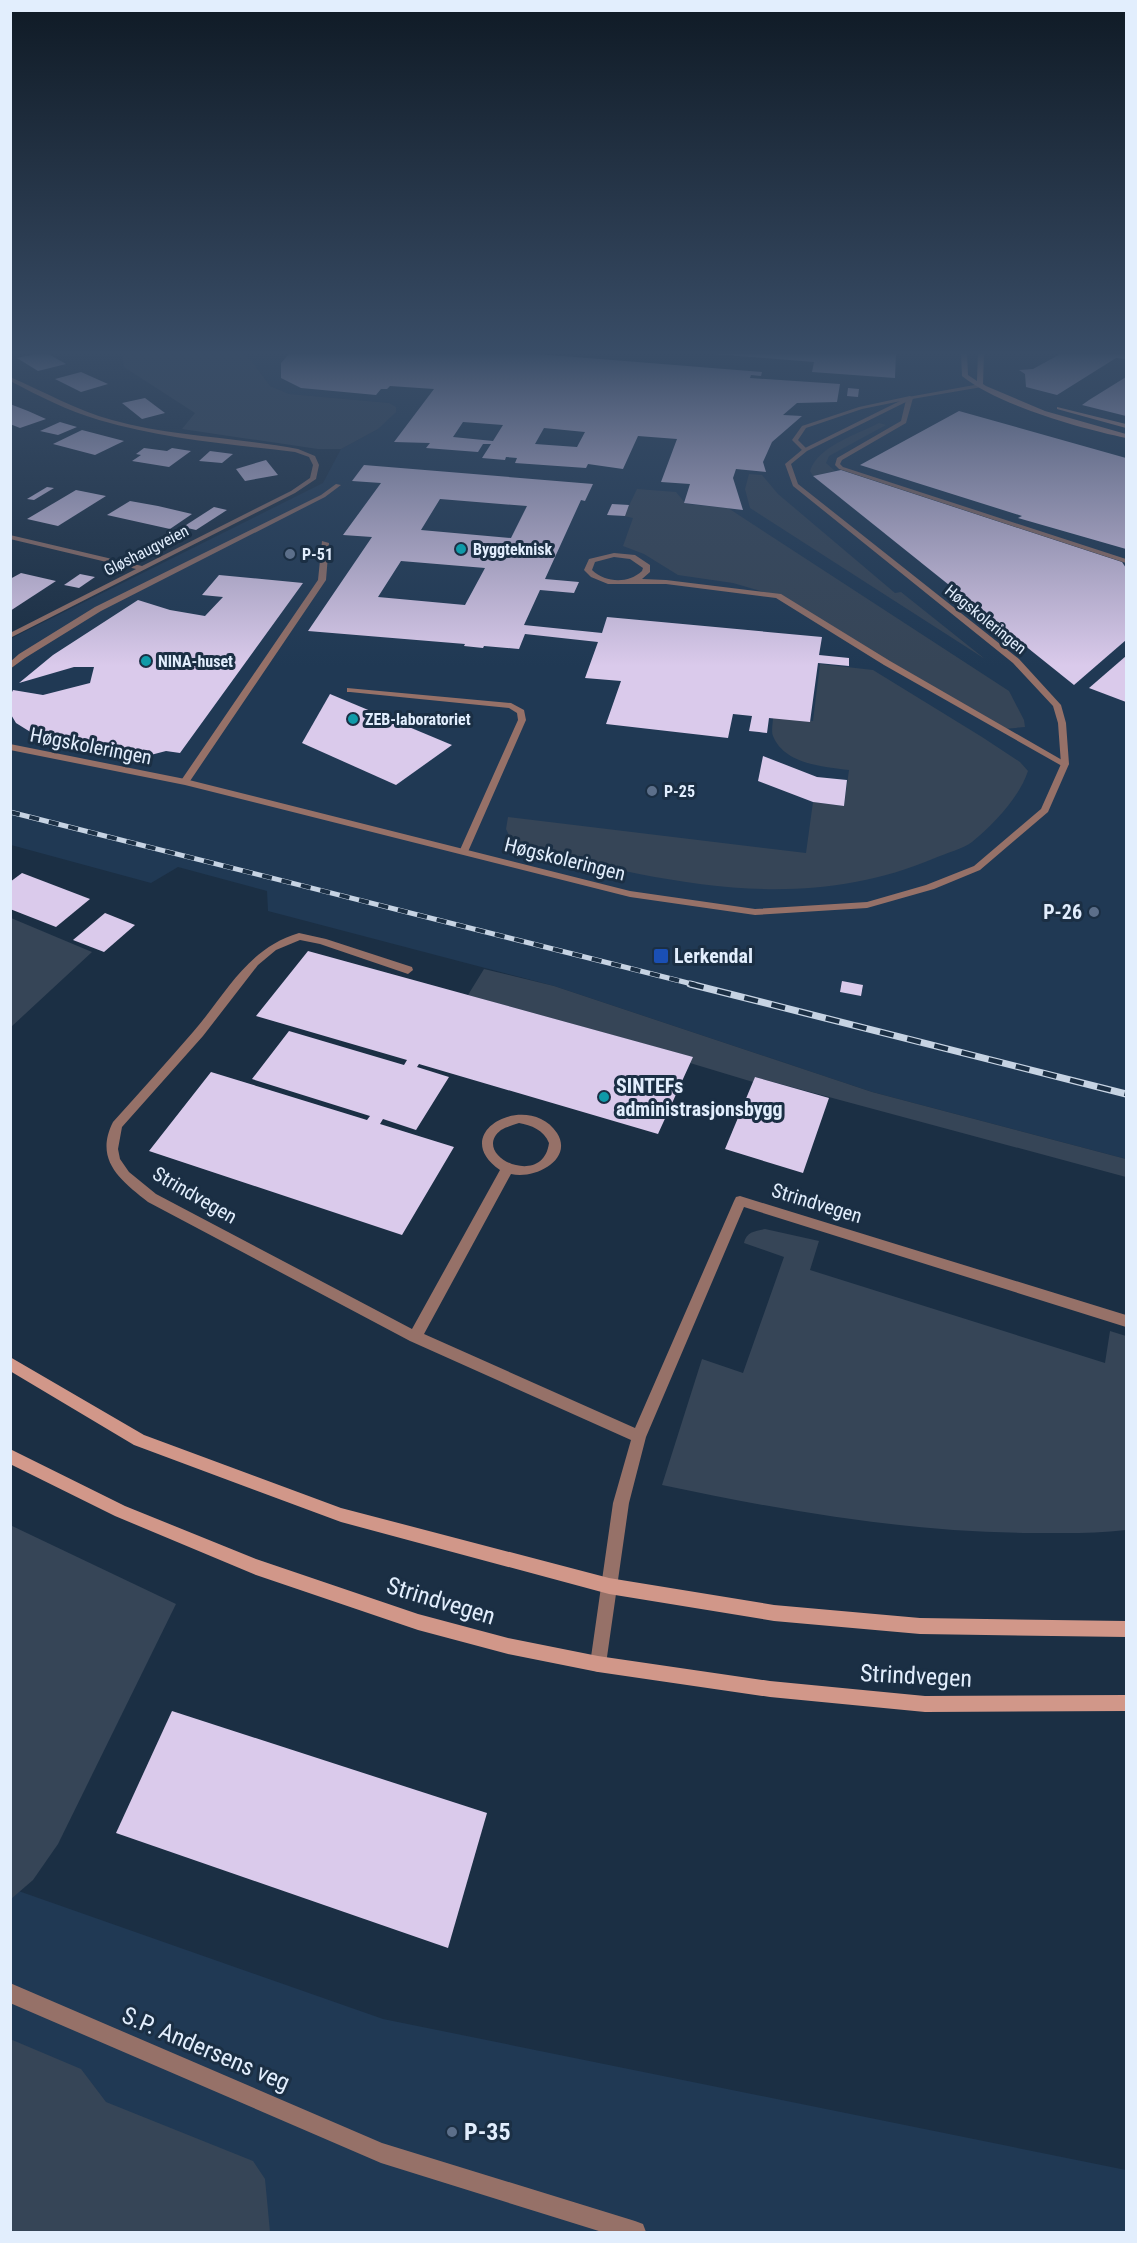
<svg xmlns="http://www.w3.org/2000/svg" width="1137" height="2243" viewBox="0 0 1137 2243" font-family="'Roboto Condensed',sans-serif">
  <rect width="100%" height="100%" fill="#1b2f44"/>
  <g fill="#203954">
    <polygon points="245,352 1126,352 1126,1159 872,1092 554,986 268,911 267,891 178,867 151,883 11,845 10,639 323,483 341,449 378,429 389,403 289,394 270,386"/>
    <polygon points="10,1888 383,2019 1126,2170 1126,2232 11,2232"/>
  </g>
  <g fill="#364557">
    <polygon points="122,352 245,352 270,386 289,394 389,403 396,407 396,412 378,429 341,449 318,449 182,429 195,413 124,367"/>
    <path d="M879 423 886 425 829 456 826 463 835 471 813 476 810 471C818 446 856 435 879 423Z"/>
    <polygon points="749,474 762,475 778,494 895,593 901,592 985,659 750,508 745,489"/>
    <polygon points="637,489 676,492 686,504 728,508 1009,691 1024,720 1025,727 1004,729 778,596 733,583 678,575 644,554 623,546 633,518 624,516"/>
    <path d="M820 664 873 670 982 737 1020 762 1028 771C1019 798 994 824 972 842 963 849 946 853 935 858 794 918 655 879 514 845L506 829 508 817 806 853 813 802 844 806 849 770C824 767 784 764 773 736 771 731 773 723 773 717L813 721Z"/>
    <polygon points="11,918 92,952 11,1027"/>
    <polygon points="484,969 554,986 872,1092 1126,1159 1126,1177 755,1077 753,1082 690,1063 692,1057 468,995"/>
    <path d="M765 1229 819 1241 810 1270 1105 1363 1110 1331 1126 1336V1530C1095 1534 1063 1533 1031 1533 906 1532 784 1511 662 1485L702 1359 743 1373 784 1257 744 1243C746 1232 755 1231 765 1229Z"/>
    <polygon points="10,1525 176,1604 58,1844 33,1880 11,1899"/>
    <polygon points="10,2039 81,2069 106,2102 253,2161 265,2179 270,2232 11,2232"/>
  </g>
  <g fill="#dacaeb" fill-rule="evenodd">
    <polygon points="45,352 66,364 38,371 17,358"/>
    <path d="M291 352H480L550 355 762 372 761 376 751 375 750 378 840 384 837 402 797 403 783 415 802 416 772 442 763 462 766 472 736 469 733 478 743 510 684 503 690 484 661 482 677 439 638 436 623 469 588 464 586 468 515 463 517 458 506 457 505 460 482 458 491 444H483L478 452 426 448 430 443 394 442 434 389 390 386 387 389H381L376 395 301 388 281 378V363ZM463 422 503 425 493 441 453 437ZM544 428 585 432 577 447 535 444Z"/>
    <polygon points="690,352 896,352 895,378 812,372 814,362"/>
    <polygon points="1064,352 1126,352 1126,359 1116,358 1057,395 1026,387 1025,374 1019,370 1033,369"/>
    <polygon points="81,372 108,384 81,392 55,379"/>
    <polygon points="1126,377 1126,416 1082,405 1089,400"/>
    <polygon points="848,388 859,389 858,397 847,396"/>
    <polygon points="145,398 165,413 142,419 122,403"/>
    <polygon points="10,404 28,411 46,419 20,428 10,424"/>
    <polygon points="959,411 1126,458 1126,549 1018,518 1022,516 860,465"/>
    <polygon points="60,422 77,427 58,435 40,431"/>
    <polygon points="82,430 124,441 95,455 53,444"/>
    <polygon points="144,448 167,451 172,448 191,451 169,467 132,461 141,455 136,454"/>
    <polygon points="210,451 233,454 222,463 199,461"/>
    <polygon points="266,460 278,475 245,481 236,469"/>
    <path d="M364 465 593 484 585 501 581 500 545 579 579 582 574 593 540 590 524 625 602 633 607 617 822 637 819 655 849 658V666L818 663 810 722 769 718 767 733 759 732 749 731 752 716 733 714 728 738 606 724 621 681 585 678 598 642 525 634 519 649 484 646 483 648 464 646 465 644 308 631 372 537 343 535 381 483 352 481ZM440 499 527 506 511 538 421 530ZM401 561 485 568 465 605 378 597Z"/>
    <polygon points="841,470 1122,562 1126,568 1126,640 1074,685 813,476"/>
    <polygon points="47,487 54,488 34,500 27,499"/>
    <polygon points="76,490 106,496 58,526 27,519"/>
    <polygon points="130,501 158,506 192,514 170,529 107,515"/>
    <polygon points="612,504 629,505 625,516 607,515"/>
    <polygon points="214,507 227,510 196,530 183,527"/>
    <polygon points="21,573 56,581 10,611 10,579"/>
    <polygon points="80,574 95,577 79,588 64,585"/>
    <polygon points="219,575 303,583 180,753 166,751 143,757 89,750 92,747 64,742 65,739 60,741 39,736 42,734 32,733 16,723 10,713 10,696 13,690 43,695 90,683 94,667 74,667 19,683 53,655 138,600 170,610 205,616 223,597 202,595"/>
    <polygon points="1126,656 1126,702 1089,688"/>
    <polygon points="330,694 452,745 396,785 302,743"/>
    <polygon points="763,756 817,777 847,780 844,806 813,802 758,781"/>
    <polygon points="22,873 90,899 56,927 10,909 10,882"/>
    <polygon points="105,913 135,925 104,952 73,940"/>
    <polygon points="308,951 468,995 693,1057 658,1134 419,1064 417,1067 449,1077 416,1130 383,1119 380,1124 454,1147 402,1235 149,1151 211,1072 367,1120 370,1116 252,1079 289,1031 404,1065 407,1060 256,1016"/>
    <polygon points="842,981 863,985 861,996 840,992"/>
    <polygon points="755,1077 829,1098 803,1173 725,1149"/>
    <polygon points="172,1711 487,1813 448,1948 116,1833"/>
  </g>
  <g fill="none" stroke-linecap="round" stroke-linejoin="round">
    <g fill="#967168" fill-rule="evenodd">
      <polygon points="910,396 913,398 906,423 842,460 840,464 843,467 1126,559 1126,563 839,469 835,465 837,458 901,421 906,400 862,409 806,428 798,440 807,449 807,451 803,451 792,440 802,426 859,407"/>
      <polygon points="322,541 329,543 326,580 188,784 182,784 180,782 318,580"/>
      <path d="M614 553 635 555 650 565V572L642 579 666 580 781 594 890 661 1069 764 1065 767 1062 766 884 665 776 598 666 584H608L591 577 584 570 589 559ZM614 557 630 559 643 568 642 571C628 584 606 583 592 570L595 562Z"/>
      <polygon points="347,688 511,703 524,710 526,720 467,854 461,854 459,852 518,720 517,713 509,708 350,692 347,692"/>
      <path d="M299 933 326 939 412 967 413 970 408 974 320 944 300 940 276 950 258 965 203 1036 122 1127 118 1149 120 1159 129 1172 156 1194 412 1329 500 1170C446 1132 528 1090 557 1133 574 1160 534 1180 511 1174L424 1334 635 1428 734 1201 736 1197 740 1196 1126 1315V1327L744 1207 646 1437 629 1503 606 1664 604 1670 598 1672 592 1670 590 1664 613 1503 631 1440 410 1341 148 1202C120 1180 94 1160 113 1122 140 1092 167 1062 193 1032 227 993 246 949 299 933ZM519 1123C531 1125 544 1130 549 1143 543 1190 469 1155 501 1130 506 1127 513 1125 519 1123Z"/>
      <polygon points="10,1983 382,2143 635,2221 643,2224 646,2232 602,2232 381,2163 10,2003"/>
    </g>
    <g fill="#967168" fill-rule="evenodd">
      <path d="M10 377C45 392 76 410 112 420 173 437 236 437 298 449L315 456 319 465 316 479 295 493 10 638V633L136 569 10 539V535L142 566 291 491 310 478 313 465 309 457 295 452C230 444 163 439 99 420 68 411 39 396 10 381Z"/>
      <polygon points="980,384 982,387 912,399 807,451 791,464 798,484 1019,659 1061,705 1066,723 1069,764 1048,812 980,870 934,889 867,908 755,915 630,897 185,785 10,750 10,744 185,779 630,891 755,909 867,902 926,885 974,866 1041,809 1061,764 1058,723 1053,706 1013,663 793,486 785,464 803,449 908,397"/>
      <polygon points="336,484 341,485 325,497 101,611 25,658 10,669 10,662 19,654 95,607 321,495"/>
    </g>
    <g fill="#d19789" fill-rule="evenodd">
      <path d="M961 352H967L968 375 977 381 978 352H984L983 384 986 386 1045 411 1126 434V438C1079 428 1000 406 962 376Z"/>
      <polygon points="1057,407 1126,424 1126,428 1057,409"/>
      <polygon points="10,1357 144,1435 341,1508 609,1578 774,1605 920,1618 1126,1621 1126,1637 920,1634 774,1621 609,1594 341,1522 134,1445 10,1371"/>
      <polygon points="10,1449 125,1506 256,1559 418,1614 508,1638 598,1656 770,1681 925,1696 1126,1695 1126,1711 925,1712 770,1697 598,1672 508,1654 418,1630 256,1575 115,1516 10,1464"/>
    </g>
    <g stroke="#c6d3e3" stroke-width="5">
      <polyline id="rail-far1" points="10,812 696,985"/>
    </g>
    <g stroke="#c6d3e3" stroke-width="7">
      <polyline id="rail" points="690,984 1126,1094"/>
    </g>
    <use href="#rail-far1" stroke="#1b2f44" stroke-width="4" stroke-dasharray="10" stroke-linecap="butt"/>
    <use href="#rail" stroke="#1b2f44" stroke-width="4.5" stroke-dasharray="14" stroke-linecap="butt"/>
  </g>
  <linearGradient id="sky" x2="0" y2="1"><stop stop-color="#0f1a25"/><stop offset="0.53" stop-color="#394d67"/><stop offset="1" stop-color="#394d67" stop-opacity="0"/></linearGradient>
  <rect width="1137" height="666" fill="url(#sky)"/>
  <g fill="#0f9aa8" stroke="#1b2f44" stroke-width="2">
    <circle cx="461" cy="549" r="6"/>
    <circle cx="146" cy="661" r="6"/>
    <circle cx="353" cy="719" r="6"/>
    <circle cx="604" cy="1097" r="6"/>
  </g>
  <g fill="#5c6f8a" stroke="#1b2f44" stroke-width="2">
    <circle cx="290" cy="554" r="6"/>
    <circle cx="652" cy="791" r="6"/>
    <circle cx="1094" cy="912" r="6"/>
    <circle cx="452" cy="2132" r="6"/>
  </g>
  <rect fill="#1a4fb4" stroke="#1b2f44" stroke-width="2" x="653" y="948" width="16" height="16" rx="3"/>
  <g text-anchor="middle" stroke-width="6" stroke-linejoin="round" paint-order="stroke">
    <g font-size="16" font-weight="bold" fill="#e2eefd" stroke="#1b2f44" text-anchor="start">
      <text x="473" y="555">Byggteknisk</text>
      <text x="302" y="560">P-51</text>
      <text x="158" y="667">NINA-huset</text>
      <text x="365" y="725">ZEB-laboratoriet</text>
      <text x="664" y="797">P-25</text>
    </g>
    <g font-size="16" fill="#e2eefd" stroke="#1b2f44">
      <text transform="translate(146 550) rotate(-27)" y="6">Gløshaugveien</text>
      <text transform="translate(986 619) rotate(39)" y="6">Høgskoleringen</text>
    </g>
    <g font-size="20" fill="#e2eefd" stroke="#1b2f44">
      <text transform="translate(91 746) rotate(11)" y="7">Høgskoleringen</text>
      <text transform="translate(565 859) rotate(14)" y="7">Høgskoleringen</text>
      <text transform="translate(195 1195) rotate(30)" y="7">Strindvegen</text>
      <text transform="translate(817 1203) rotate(17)" y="7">Strindvegen</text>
    </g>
    <g font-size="20" font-weight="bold" fill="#e2eefd" stroke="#1b2f44" text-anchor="start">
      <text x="1082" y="919" text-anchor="end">P-26</text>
      <text x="674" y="963">Lerkendal</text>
      <text x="616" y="1093">SINTEFs<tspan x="616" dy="23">administrasjonsbygg</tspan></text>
    </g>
    <g font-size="24" fill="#e2eefd" stroke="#1b2f44">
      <text transform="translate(441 1601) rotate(17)" y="8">Strindvegen</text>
      <text transform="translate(916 1676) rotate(3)" y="8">Strindvegen</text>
      <text transform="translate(206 2049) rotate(23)" y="8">S.P. Andersens veg</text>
    </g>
    <g font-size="24" font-weight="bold" fill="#e2eefd" stroke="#1b2f44" text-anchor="start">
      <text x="464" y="2140">P-35</text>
    </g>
  </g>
  <rect width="1137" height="2243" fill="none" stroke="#e2eefd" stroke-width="24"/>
</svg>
